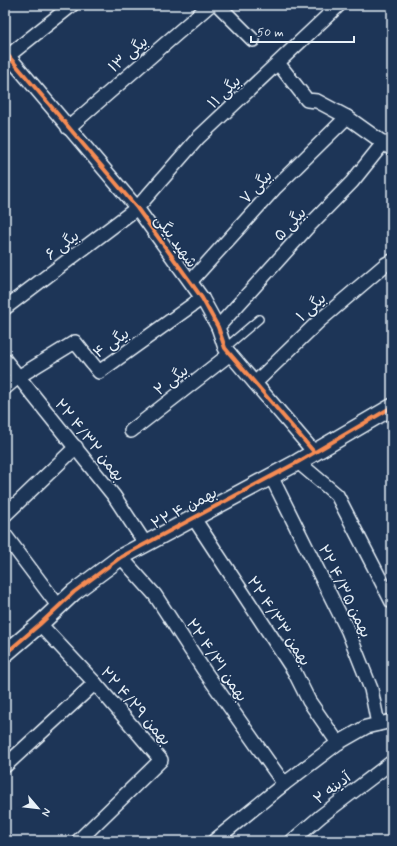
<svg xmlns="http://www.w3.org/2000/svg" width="397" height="846" viewBox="0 0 397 846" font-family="Mynerve,'Playpen Sans Arabic',sans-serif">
  <rect width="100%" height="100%" fill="#1d3557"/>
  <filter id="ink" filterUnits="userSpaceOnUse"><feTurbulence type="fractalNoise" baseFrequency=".025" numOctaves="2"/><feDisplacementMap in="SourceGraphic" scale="8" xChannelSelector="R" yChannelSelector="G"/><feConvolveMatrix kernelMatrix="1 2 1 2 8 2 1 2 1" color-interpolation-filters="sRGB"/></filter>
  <g filter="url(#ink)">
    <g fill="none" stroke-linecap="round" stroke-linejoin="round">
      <g stroke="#e8f1f8" stroke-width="10">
        <polyline id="service" points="225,348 259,319"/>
      </g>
      <g stroke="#e8f1f8" stroke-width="16">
        <g id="minor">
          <polyline points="218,5 253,40"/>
          <polyline points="5,52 137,208 202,298 218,327 225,348 230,354 314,452"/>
          <polyline points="8,56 72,5"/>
          <polyline points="278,63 307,100 317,101 347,117 392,149"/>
          <polyline points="68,128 210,5"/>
          <polyline points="191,281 276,187 347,117"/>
          <polyline points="5,308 137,208 198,138 339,5"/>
          <polyline points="218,327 307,228 352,182 384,142"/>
          <polyline points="5,360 114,496 145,543"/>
          <polyline points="255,383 318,322 386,264 392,261"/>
          <polyline points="5,388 18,377 75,342 99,372 202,298"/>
          <polyline points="131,431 230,354"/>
          <polyline points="298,462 337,495 392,602"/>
          <polyline points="271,476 348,631 371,689 378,724"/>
          <polyline points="5,515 76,447"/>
          <polyline points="193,517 294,671 309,701 338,743"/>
          <polyline points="5,535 59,607"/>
          <polyline points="121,557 155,595 203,669 284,784"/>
          <polyline points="40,624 95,683 161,760 78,841"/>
          <polyline points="5,766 95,683"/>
          <polyline points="214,841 284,784 338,743 366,727 392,721"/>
          <polyline points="292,841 321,816 392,762"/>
        </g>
      </g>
      <g stroke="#e8f1f8" stroke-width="19">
        <polyline id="tertiary" points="5,654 40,624 74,592 121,557 298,462 392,407"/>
      </g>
      <use href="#service" stroke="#1d3557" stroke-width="7"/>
      <use href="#minor" stroke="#1d3557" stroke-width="13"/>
      <use href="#tertiary" stroke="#1d3557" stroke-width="16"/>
      <g stroke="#1d3557" stroke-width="6">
        <g id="cycleway">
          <polyline points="5,52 137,208 202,298 218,327 225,348 230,354 314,452"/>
          <polyline points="5,654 40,624 74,592 121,557 298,462 392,407"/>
        </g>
      </g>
      <use href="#cycleway" stroke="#f68b52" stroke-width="4"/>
    </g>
  </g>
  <g text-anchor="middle" stroke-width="3" stroke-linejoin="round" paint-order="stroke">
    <g font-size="15" fill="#e8f1f8" stroke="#1d3557">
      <text transform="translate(128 54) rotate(-41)" y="5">بیگی ۱۳</text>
      <text transform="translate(224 92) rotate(-44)" y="5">بیگی ۱۱</text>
      <text transform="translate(256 187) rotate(-47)" y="5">بیگی ۷</text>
      <text transform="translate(290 224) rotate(-47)" y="5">بیگی ۵</text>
      <text transform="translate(176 241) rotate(54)" y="5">شهید بیگی</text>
      <text transform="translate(62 245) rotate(-37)" y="5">بیگی ۶</text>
      <text transform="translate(311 307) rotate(-42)" y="5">بیگی ۱</text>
      <text transform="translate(111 343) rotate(-35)" y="5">بیگی ۴</text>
      <text transform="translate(171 380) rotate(-38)" y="5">بیگی ۲</text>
      <text transform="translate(90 440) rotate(51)" y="5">۲۲ بهمن ۴/۳۲</text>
      <text transform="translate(184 508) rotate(-28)" y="5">۲۲ بهمن ۴</text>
      <text transform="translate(345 591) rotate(64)" y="5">۲۲ بهمن ۴/۳۵</text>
      <text transform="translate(279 621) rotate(57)" y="5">۲۲ بهمن ۴/۳۳</text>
      <text transform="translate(217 660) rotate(56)" y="5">۲۲ بهمن ۴/۳۱</text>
      <text transform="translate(136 706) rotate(49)" y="5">۲۲ بهمن ۴/۲۹</text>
      <text transform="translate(332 788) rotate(-37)" y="5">آدینه ۲</text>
    </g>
  </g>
  <rect width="397" height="846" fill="none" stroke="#1d3557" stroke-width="20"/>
  <rect x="10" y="10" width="377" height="826" fill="none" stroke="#e8f1f8" stroke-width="1.5" filter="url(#ink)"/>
  <g transform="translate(38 808) rotate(118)" stroke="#1d3557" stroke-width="3" paint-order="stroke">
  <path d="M0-3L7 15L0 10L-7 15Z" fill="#e8f1f8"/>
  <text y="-6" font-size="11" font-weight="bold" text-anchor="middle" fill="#e8f1f8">N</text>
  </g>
  <path d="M251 36v6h103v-6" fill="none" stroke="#e8f1f8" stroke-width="2"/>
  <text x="257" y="36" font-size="12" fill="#e8f1f8" stroke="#1d3557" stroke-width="3" paint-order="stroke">50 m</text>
</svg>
